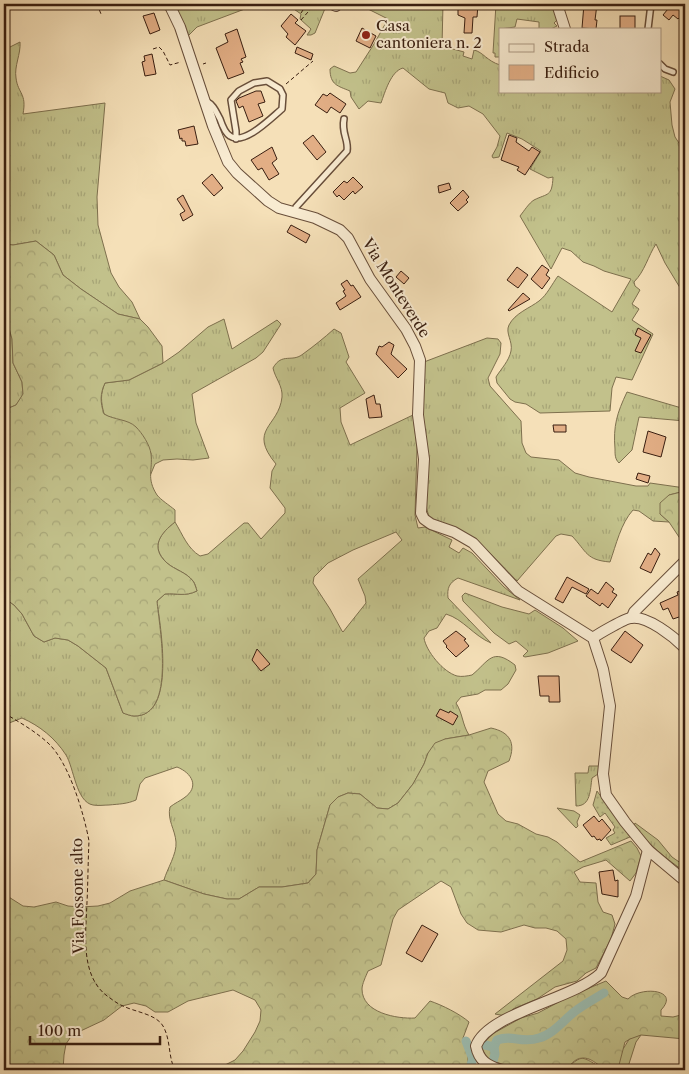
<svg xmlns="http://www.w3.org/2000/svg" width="689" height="1074" viewBox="0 0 689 1074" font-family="'Libre Caslon Text',serif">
  <defs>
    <pattern id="grass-tufts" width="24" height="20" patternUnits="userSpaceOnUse" patternTransform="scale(1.25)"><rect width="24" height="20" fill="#c2c18b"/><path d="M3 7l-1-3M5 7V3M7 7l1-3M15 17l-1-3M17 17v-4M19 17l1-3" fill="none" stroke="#a7a577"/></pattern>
    <pattern id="forest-crowns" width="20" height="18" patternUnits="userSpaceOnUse" patternTransform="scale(1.25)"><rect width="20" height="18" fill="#c2c18b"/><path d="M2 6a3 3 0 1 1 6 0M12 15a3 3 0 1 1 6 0" fill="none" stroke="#a7a577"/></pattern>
    <pattern id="garden-dots" width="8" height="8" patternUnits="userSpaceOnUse" patternTransform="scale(1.25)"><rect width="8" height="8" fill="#c2c18b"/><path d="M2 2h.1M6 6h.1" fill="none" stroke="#a7a577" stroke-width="1.8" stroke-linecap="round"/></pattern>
  </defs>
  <rect width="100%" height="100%" fill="#f5e0b8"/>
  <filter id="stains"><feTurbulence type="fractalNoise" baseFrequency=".004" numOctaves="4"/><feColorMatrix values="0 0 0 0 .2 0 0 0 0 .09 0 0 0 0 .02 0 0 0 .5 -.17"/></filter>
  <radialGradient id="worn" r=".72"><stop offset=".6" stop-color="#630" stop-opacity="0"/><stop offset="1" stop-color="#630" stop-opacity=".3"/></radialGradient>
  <g fill="url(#grass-tufts)" stroke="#7e704e" fill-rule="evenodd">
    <polygon points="173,4 206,4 208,6 213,4 258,4 197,27 187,37"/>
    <polygon points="282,4 324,4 326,6 315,33 311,35 307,35 311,29 300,19 301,14 288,5 285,8"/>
    <path d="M358 4H443L442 46 464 52 463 56 472 59 474 50C483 52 487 61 500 65V91H660V76L669 80 675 89 670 102 672 125 675 137 681 146 685 149V296L665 263 656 244C648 256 645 271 634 282L635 286 640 290 632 304 639 309 632 320 653 334 632 380 616 377 612 388 610 411 540 413 526 404 515 402 510 399 497 383 496 377C501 369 509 361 511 351 513 341 505 333 509 325 515 313 530 308 539 301 547 295 552 284 558 276L612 312 631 279 604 271 594 266 583 262 571 251 562 248 551 269 520 216C524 211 529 203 534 200 548 193 552 197 553 177L548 178 530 169 541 151 522 139 507 133 499 157 493 158 492 156 497 147 500 136 483 114 469 106 458 108 448 103 445 93 429 89 403 68C391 71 385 92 381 103L368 101 359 109 351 97 350 91C338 86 330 85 330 69L334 66 350 73 356 72 374 44 388 19Z"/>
    <polygon points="496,4 552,4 557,20 554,23 557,26 551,29 539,29 539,22 517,19 515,27 500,29 500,57 495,57 495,53 493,53"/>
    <path d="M20 42C21 54 14 66 16 78 18 94 27 93 23 114L105 103 97 197 98 225 111 273 119 287 132 302 140 319 118 314 81 289 63 275 54 255 36 241 13 245 4 244V50Z"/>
    <polygon points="4,281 9,293 9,328 12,339 13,363 22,382 23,395 16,405 4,410"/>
    <path d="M224 319 232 349 277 320 281 324 263 352 256 358 192 394 196 423 209 458 193 460 177 459 163 460 155 464 150 476 151 453 124 421 113 419 104 414C101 402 100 394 105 383L129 380 163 363 179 352 208 327Z"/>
    <path d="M334 329 341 333 349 357 346 362 365 393 340 408 341 422 350 445 413 415 417 447 415 515 418 528 425 527 452 540 449 547 459 553 463 548 472 553 504 587 520 600 458 578C449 583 447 588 448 598L491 643C474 636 463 619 446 614L437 628 429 631 424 638C426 651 443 672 457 676 462 677 467 676 472 675 489 661 492 647 515 665L516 670 508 684 501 690H485L478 694 461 697 456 703C463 714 462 724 469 735L445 739 428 753 424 764 413 784 398 803 388 809 377 808 360 794 348 793 338 797 330 805 317 850 316 874 308 883 282 887H259L239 899H227L204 894 164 880C167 869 177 854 176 842 175 829 167 820 170 807 175 803 180 801 184 798 200 787 192 773 177 767L145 778 140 784 136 800C127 804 119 804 109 805 104 805 98 806 93 805 76 802 74 768 66 755 55 738 40 726 22 718L4 725V598L14 605 22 614 34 636 44 642 55 638 68 640 78 646 106 668 123 713C126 714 131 716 134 716 177 717 160 626 157 601L165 594C178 593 184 597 197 591 196 588 195 583 193 581 186 572 175 570 167 563 149 546 161 533 175 522 183 535 187 548 200 556L208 554 244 523H248L261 539 285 513V508L270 488 272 471 276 464C247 429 279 427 282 397 283 386 275 378 273 368 282 352 292 363 303 354 314 346 324 338 334 329ZM396 532 402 540 358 579 365 596 366 603 343 632 342 631 330 609 313 583 314 577 328 563 353 550Z"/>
    <path d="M487 338 498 339 501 343 500 354 488 378 490 386 521 421 522 443 526 453 531 457 559 460 575 473 589 477 636 486H648L650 483 685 488V491L669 495 660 514 669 522 653 521 639 511 633 510C621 523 616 545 610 562 586 560 587 552 572 536L561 534 556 536 517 581 482 545 465 533 433 521 429 517 426 506 422 419 424 362Z"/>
    <path d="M627 392 685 409V421L639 417 632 450 619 463C615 459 615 455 615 449 613 426 617 413 627 392Z"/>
    <polygon points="465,593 502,607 529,614 535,610 563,628 578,641 548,653 525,657 523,656 528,651 516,641 509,644 494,633 463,601 462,596"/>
    <path d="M589 766H599L598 774 592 778C590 790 591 806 576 806L575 773H588Z"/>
    <polygon points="557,808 574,811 580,815 577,822 578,826 576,828"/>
    <path d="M635 823 658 840 672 857 685 866V872C667 859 647 844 634 825Z"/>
    <path d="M641 1035 636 1042 627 1070H563C583 1057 578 1053 601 1068 608 1062 617 1056 623 1049 630 1039 627 1038 641 1035Z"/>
  </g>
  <g fill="url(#forest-crowns)" stroke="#7e704e">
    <path d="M36 241 54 255 63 275 81 289 118 314 140 319 148 327 162 346 163 363 129 380 105 383C100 394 100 402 104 414 114 420 128 419 136 427 142 433 150 445 151 454 153 470 146 478 157 495 161 500 169 505 175 510V522C161 533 149 547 167 563 175 570 186 572 193 581 195 584 196 588 197 591 184 597 178 593 165 594L157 601C159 626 177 717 134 716 131 716 126 714 123 713L106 668 78 646 68 640 55 638 44 642 34 636 22 614 14 605 4 598V410L16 405 23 394 22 382 13 363 12 339 9 328V293L4 281V244L13 245Z"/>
    <polygon points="685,491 685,546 669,522 660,514 660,503 669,495"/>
    <path d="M491 728C510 732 516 743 509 761L488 771 484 782 498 814 506 821 518 824 536 834 548 837 557 842 580 862 631 841 637 848 641 856 636 873 630 881 606 860 583 867 574 872 580 882 596 883 598 902 603 912 612 915 615 924 611 939 596 968 586 973 577 981 555 987 537 999 513 1009 506 1016 495 1014 563 961 567 950 566 939 557 931 546 928H535L524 925 501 932 478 930 467 923 461 914 451 887 441 881 398 910 393 919 381 965 368 971C366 976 362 984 362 989 362 1013 397 1019 415 1018L430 1001C442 1005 460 1014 469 1022L463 1038 468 1055V1065L463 1070H221L225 1065 235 1060 243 1051 255 1032 260 1021 261 1010 255 1000 233 990 188 1001 168 1012H155L146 1006 134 1003 122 1006 104 1020 72 1035 66 1044 64 1055 63 1070H4V1042C14 1033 8 1022 4 1012V894L23 906 34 907 56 902 68 906 80 907 98 906 110 903 130 891 164 880 204 894 227 899H239L259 887H282L308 883 316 874 317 850 330 805 338 797 348 793 360 794 377 808 388 809 398 803 413 784 424 764 428 753 435 743 445 739 469 735Z"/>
    <path d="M606 981 622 997 628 999C640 986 681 989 661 1010V1016L673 1017 685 1014V1039L641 1035 630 1039 625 1042 619 1065C599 1074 597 1058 583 1058 573 1058 571 1067 563 1070 558 1072 527 1071 520 1070 517 1070 490 1060 488 1058 485 1056 484 1052 482 1048L486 1040 494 1033 521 1018 538 1013 570 996Z"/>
  </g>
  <polygon fill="url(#garden-dots)" stroke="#7e704e" points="597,791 630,837 611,845 606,838 615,833 613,830 615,827 605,813 600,817 593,805"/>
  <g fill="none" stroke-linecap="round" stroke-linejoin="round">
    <g stroke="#9cbdb1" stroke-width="9">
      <polyline points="466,1041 473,1059 469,1070"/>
      <path d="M485 1045 494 1047 497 1040C513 1034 521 1044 539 1038 553 1034 563 1021 574 1012 583 1005 594 999 604 993"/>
      <polyline points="493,1061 495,1054 494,1047"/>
    </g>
  </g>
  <g fill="#e2ae85" stroke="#391e10">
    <polygon points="458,4 478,4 477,17 473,17 472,33 464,33 465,18 458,15"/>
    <polygon points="584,4 597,4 595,20 597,20 596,29 582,28"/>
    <polygon points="672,4 685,4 685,18 682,15 678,19 673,15 669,20 663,15"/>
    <polygon points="154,13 160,30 150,34 143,16"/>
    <polygon points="291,14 298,20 295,23 306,31 295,45 286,37 288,34 281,26"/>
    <rect x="620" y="16" width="15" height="13"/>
    <polygon points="362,28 376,36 370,48 356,41"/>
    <polygon points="237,29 246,57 241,59 243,62 240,63 244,73 228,79 216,48 228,42 225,34"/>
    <polygon points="297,47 313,54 311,60 295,53"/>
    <polygon points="152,54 156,74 145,76 142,62 145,61 144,56"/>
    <polygon points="256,91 261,91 265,102 258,104 263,116 249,122 243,106 239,108 236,101 239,98"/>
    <polygon points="330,93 346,104 340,113 331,107 327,113 315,105 323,94 327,96"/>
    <polygon points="194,126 198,144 186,146 185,141 182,141 182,138 180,139 178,130"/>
    <polygon points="313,135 326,152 317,160 303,143"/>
    <polygon points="509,135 517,138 516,142 529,151 532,147 540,152 525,175 517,170 519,167 501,160"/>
    <polygon points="272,147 277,159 272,163 279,174 269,180 262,168 258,170 251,160"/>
    <polygon points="212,174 223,188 214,196 202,183"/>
    <polygon points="353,177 363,187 355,194 353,191 344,200 339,195 337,197 333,192 344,181 347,183"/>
    <polygon points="449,183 451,189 439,193 438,186"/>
    <polygon points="463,190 469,197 466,200 468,202 458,211 450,203"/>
    <polygon points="183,195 193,215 183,221 180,214 185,211 177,199"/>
    <polygon points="291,225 310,235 306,243 287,232"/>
    <polygon points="542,265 549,270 546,275 550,278 542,289 531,279"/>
    <polygon points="517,267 528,275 518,288 507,280"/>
    <polygon points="401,271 409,278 404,284 396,277"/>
    <polygon points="347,280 351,286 353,285 361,297 340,310 336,303 346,296 343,291 345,290 341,284"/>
    <polygon points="523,293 530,299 509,311 508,310"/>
    <polygon points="638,328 651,335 641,353 635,351 641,338 635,335"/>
    <polygon points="389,342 394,345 391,354 407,369 398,378 376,354 379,346 382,347"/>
    <polygon points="374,395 376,404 380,404 382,417 369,418 366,399"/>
    <polygon points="553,425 566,425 566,432 554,432"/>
    <polygon points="648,431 666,437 661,457 643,452"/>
    <polygon points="638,473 650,476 648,483 636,479"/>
    <polygon points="655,548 660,554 651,573 640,568 648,553 651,555"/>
    <polygon points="567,577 589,589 586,594 572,587 563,603 555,599"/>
    <polygon points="606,582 614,589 612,592 617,595 608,608 602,603 600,606 586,596 591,589 598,594"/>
    <polygon points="685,589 685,611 680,612 682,616 673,619 668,608 663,610 660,603 678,595 677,592"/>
    <polygon points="456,631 466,639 464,640 469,646 456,657 446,647 447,646 443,641"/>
    <polygon points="625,631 643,645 631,663 611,650"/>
    <polygon points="257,649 270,664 261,671 252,660"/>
    <polygon points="538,676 559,676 560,702 549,702 549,696 540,696"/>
    <polygon points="440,709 449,713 450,711 458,716 453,725 436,716"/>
    <polygon points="594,816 599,822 602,819 611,830 601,841 600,839 597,840 594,836 592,837 583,825"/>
    <polygon points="613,870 615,881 618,880 618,897 602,894 599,872"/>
    <polygon points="422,925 438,934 422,962 406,953"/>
  </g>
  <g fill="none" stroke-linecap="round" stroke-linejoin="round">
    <g stroke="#684e3a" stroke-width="8">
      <g id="service">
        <polyline points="648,29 651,4"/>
        <polyline points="660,64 665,69 673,72"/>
        <path d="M206 101C214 105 216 112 220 119 222 125 225 133 230 136 244 146 271 118 282 109L283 95 280 89 267 81 254 83 239 91 231 100 236 131V139"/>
        <path d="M294 212 296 207 347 151C349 140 341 133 344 119"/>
      </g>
    </g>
    <g stroke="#684e3a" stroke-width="12">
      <g id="minor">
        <polyline points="169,4 180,27 213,126 228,162 237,173 268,201 279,208 315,218 340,230 348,238 370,279 406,329 415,346 420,360 418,415 424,459 421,513 424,519 431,524 454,532 473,543 518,591 593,638 603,669 610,706 603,774 606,795 625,822 648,850 685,881"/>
        <polyline points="332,4 336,6"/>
        <polyline points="557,4 565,29"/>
        <polyline points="632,617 634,612 685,561"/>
        <path d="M593 638C598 634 626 618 631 618 647 615 674 637 685 648"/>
        <path d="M501 1070C487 1065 479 1061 476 1046 488 1013 574 999 601 973L636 896 648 850"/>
      </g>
    </g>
    <g stroke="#391e10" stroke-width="1" stroke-dasharray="4 2.5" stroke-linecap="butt">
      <polyline points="97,4 101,14"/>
      <polyline points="301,13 307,4"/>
      <polyline points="301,20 315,4"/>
      <polyline points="153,49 159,47 163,51 170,65 181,62"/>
      <polyline points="679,53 684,53 685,49"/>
      <polyline points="203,64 206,63"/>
      <polyline points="286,84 313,61"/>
      <path d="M4 713C19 722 35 731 48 743 69 762 84 814 89 841 88 861 88 882 87 902 86 933 79 978 110 998 114 1001 118 1004 123 1006 135 1012 156 1014 163 1026 171 1040 168 1057 175 1070"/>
    </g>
    <use href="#service" stroke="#f8ebd1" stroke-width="5"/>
    <use href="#minor" stroke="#f8ebd1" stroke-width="10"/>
  </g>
  <circle fill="#8f2418" stroke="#f8ebd1" stroke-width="2" cx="366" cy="35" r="5"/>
  <g text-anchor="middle" stroke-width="4" stroke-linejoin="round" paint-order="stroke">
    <g font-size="15" fill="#391e10" stroke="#f8ebd1" text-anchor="start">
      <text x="376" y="31">Casa<tspan x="376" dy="17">cantoniera n. 2</tspan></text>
    </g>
    <g font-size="15" fill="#391e10" stroke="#f8ebd1">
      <text transform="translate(396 288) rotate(58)" y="5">Via Monteverde</text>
      <text transform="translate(78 896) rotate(-91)" y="5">Via Fossone alto</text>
    </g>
  </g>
  <rect width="689" height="1074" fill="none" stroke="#f5e0b8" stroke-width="20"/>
  <rect x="5" y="5" width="679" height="1064" fill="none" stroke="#391e10" stroke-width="2.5"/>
  <rect x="10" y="10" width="669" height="1054" fill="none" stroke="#391e10"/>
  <rect x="499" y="28" width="162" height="65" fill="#f8ebd1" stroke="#ac9984"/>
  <rect x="509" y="44" width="25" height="8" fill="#f8ebd1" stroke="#ac9984"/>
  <text x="544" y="52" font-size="15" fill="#391e10">Strada</text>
  <rect x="509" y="65" width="25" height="15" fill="#e2ae85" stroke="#ac9984"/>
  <text x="544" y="78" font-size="15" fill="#391e10">Edificio</text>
  <path d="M30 1036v8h130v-8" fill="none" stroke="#391e10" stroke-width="2.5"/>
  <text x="38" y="1036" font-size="15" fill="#391e10" stroke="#f8ebd1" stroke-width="4" paint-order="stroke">100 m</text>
  <rect width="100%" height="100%" filter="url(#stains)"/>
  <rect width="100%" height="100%" fill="url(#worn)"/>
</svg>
